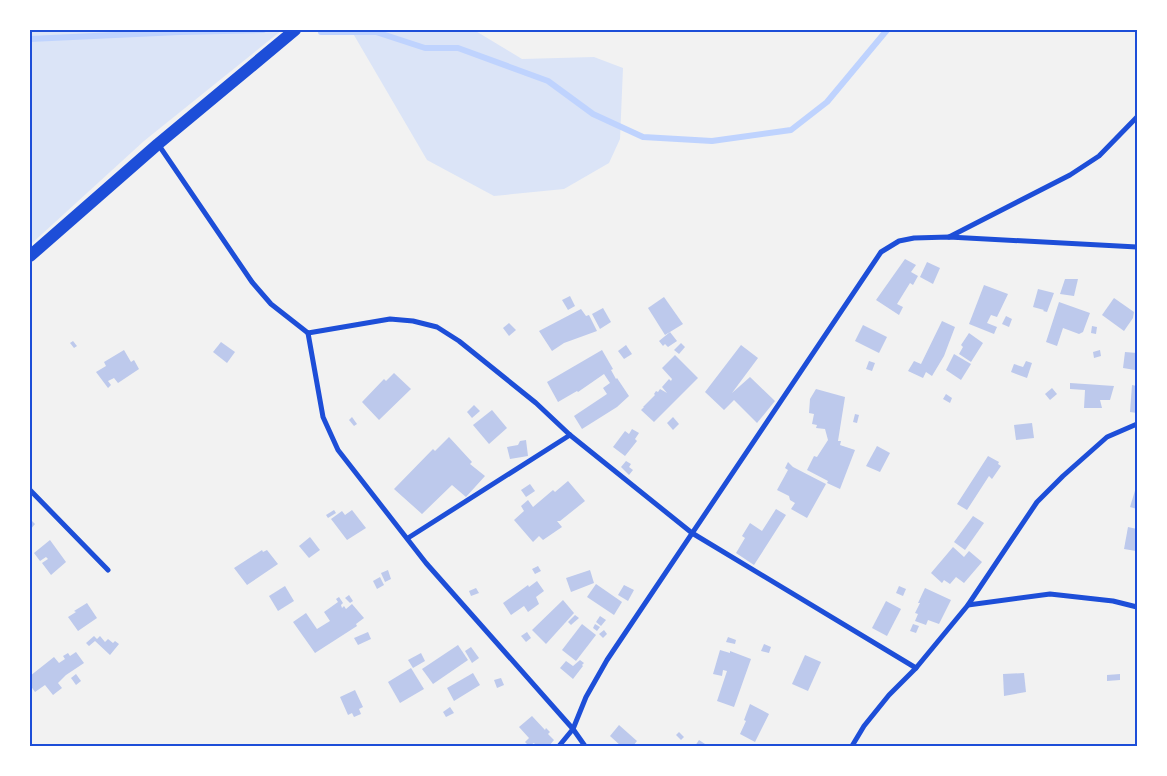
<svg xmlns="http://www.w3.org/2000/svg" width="1167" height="776" viewBox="0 0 1167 776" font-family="'Varela Round',sans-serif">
  <rect width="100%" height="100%" fill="#f2f2f2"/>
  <g fill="#dbe4f7">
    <polygon points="30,30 282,30 144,141 30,245"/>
    <polygon points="351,30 474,30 522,59 594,57 623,68 620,139 609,163 564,189 494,196 427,160"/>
  </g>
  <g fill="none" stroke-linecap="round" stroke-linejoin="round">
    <g stroke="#bfd3fe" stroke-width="6">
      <polyline points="321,32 376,32 425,48 458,48 548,81 593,114 643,137 712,141 791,130 827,102 887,30"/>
      <polyline points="30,39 179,32 263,30"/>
    </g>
  </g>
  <g fill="#bdc9ec">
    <polygon points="905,259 916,265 911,272 918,276 913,285 910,283 897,304 903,307 899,315 876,300"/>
    <polygon points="927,262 940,268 933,284 920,277"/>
    <polygon points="1065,279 1078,279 1074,296 1060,294"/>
    <polygon points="984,285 1008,294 997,317 991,315 987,323 997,327 994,334 969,324"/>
    <polygon points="1038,289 1054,293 1047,312 1043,311 1044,310 1033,307"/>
    <polygon points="570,296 575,306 568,310 562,300"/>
    <polygon points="664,297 683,324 665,335 648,308"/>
    <polygon points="1114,298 1134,312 1133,318 1124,331 1102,315"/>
    <polygon points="1059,302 1090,313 1083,332 1079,334 1063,328 1057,346 1046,342"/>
    <polygon points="603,308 611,322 600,329 592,314"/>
    <polygon points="581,309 586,316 589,315 597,331 564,343 552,351 539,331"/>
    <polygon points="1006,316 1012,319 1009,327 1002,324"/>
    <polygon points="942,321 955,327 944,356 932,376 926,372 923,378 908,371 914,361 921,364"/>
    <polygon points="509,323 516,330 509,336 503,328"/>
    <polygon points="863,325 887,337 879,353 855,341"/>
    <polygon points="1092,326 1097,327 1096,334 1091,333"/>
    <polygon points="670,332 677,341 668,347 665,344 663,346 659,341"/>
    <polygon points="969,333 983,343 971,362 959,354 963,347 961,345"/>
    <polygon points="73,341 77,346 74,348 70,343"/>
    <polygon points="221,342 235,352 227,363 213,352"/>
    <polygon points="681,343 685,347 679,354 674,350"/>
    <polygon points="626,345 632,354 624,359 618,351"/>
    <polygon points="741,345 758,358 732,393 750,377 775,401 757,423 734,400 724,410 705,392"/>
    <polygon points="124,350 131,362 134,360 139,369 118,383 114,378 108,381 111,385 108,388 96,372 106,366 104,362"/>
    <polygon points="602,350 613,369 611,370 616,379 617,378 629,396 617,407 582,429 574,416 607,394 603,388 610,383 604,374 578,392 577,391 558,402 547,382"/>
    <polygon points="1100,350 1101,356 1094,358 1093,352"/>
    <polygon points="1125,352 1137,353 1137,368 1135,370 1123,368"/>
    <polygon points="954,354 971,364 961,380 946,370"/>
    <polygon points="675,355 698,378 654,422 641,410 644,407 643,407 655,395 654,394 656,391 658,392 660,389 667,393 662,387 669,379 671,381 672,379 662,368"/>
    <polygon points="869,361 875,363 872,371 866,369"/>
    <polygon points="1026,361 1032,363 1027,378 1011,372 1014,364 1023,367"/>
    <polygon points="394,373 411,389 379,420 362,402 384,379 386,381"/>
    <polygon points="1070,383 1085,384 1114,386 1110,400 1100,400 1102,408 1084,408 1085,390 1070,389"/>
    <polygon points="1132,385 1137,386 1137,413 1130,412"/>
    <polygon points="1052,388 1057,394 1050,400 1045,394"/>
    <polygon points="816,389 845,397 838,441 841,441 840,445 855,450 840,489 827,483 828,481 807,470 814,456 817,457 828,440 825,429 816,428 817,425 812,424 814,414 809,413 810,399"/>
    <polygon points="946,394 952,398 950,403 943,399"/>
    <polygon points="474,405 480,411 472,418 467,412"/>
    <polygon points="492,410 507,428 489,444 473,425"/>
    <polygon points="855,414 859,415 857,423 853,422"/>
    <polygon points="352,417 357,424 354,426 349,420"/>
    <polygon points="673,417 679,424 673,430 667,423"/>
    <polygon points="1032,423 1034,438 1016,440 1014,425"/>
    <polygon points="632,429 639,433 635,439 637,441 625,456 613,447 625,431 629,434"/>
    <polygon points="449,437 472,462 470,464 485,476 466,497 452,485 422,514 394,489 433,449 435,451"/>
    <polygon points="526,440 528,456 510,459 507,447 518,445 520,441"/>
    <polygon points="877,446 890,453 880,472 866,466"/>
    <polygon points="988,456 999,462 998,464 1001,466 992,479 989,476 967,510 957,504"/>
    <polygon points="626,461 631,464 629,467 633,470 629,475 621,467"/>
    <polygon points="788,462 793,467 826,484 807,518 791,509 795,503 790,500 789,496 777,490 788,470 785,468"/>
    <polygon points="568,481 585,501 560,521 557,521 562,527 543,540 539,536 533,542 514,520 524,511 521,506 528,500 533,507 553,490 555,492"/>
    <polygon points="530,484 535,491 526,497 521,490"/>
    <polygon points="1137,484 1137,509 1130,507"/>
    <polygon points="776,509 786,515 754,565 736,553 745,538 742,536 750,523 762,531"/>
    <polygon points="334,510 336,513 328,518 326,515"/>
    <polygon points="352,510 366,528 347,540 331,519 342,511 345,515"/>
    <polygon points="973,516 984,523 965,550 954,542"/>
    <polygon points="30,519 35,524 30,530"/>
    <polygon points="1128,527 1137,529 1136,551 1124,549"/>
    <polygon points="310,537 320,550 309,558 299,546"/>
    <polygon points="50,540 66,562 51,575 42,563 48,559 46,557 40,561 34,553"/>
    <polygon points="953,547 964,557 969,551 982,562 964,583 956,577 950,584 944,580 942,583 931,573"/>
    <polygon points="262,550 263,552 267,550 278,564 247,585 234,568"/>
    <polygon points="538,566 541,571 535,574 532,569"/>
    <polygon points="388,570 391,579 385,582 381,573"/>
    <polygon points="590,570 594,583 571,592 566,578"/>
    <polygon points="380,577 384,585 377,589 373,581"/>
    <polygon points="537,581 544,591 536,597 539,604 528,612 524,606 511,615 503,603 528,585 529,587"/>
    <polygon points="596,584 622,602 614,615 587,597"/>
    <polygon points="624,585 634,590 628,601 618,595"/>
    <polygon points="285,586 294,601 278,611 269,596"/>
    <polygon points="899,586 906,589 903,596 896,593"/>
    <polygon points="476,588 479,593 471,596 469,591"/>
    <polygon points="925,588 951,600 939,624 928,620 926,625 915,621 918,614 915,613 920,603 918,603"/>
    <polygon points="349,595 353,601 350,603 345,598"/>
    <polygon points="339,597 343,603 341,605 342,608 344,606 346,609 352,604 364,618 356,624 357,626 315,653 293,622 306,613 317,629 330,621 324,612 338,602 336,599"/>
    <polygon points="563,600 574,613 546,644 532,630"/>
    <polygon points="886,601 901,609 887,636 872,628"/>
    <polygon points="87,603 97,618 78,631 68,617 76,612 74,611"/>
    <polygon points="575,615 579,618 571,625 568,622"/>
    <polygon points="600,616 606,620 601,626 596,622"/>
    <polygon points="582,624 596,635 576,661 562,650"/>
    <polygon points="595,624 600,627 597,631 593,628"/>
    <polygon points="913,624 919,626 916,633 910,631"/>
    <polygon points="604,630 607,634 603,638 599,634"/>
    <polygon points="368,632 371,639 358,645 354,638"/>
    <polygon points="527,632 531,638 526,642 521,636"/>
    <polygon points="94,636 97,639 100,636 105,642 108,639 113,643 115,641 119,644 110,655 95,641 89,646 86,643"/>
    <polygon points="728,637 736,640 735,644 726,642"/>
    <polygon points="764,644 771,647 769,653 761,651"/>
    <polygon points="458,645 468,660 433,684 422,669"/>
    <polygon points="471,647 479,658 472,663 465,651"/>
    <polygon points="720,650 730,653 730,651 751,659 734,707 717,701 727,671 723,670 722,676 713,674"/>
    <polygon points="76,652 84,663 66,675 58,683 62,688 53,695 45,685 35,692 30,685 30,676 54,657 59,663 65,659 63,656 68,653 70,656"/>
    <polygon points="421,653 425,661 413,668 408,660"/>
    <polygon points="805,655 821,662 808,691 792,684"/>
    <polygon points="580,660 584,663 582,665 583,666 573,679 560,668 566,661 573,666"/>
    <polygon points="411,668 424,689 400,703 388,682"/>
    <polygon points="473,673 480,685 454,701 447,688"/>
    <polygon points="1024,673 1026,692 1004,696 1003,674"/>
    <polygon points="76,674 81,681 76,685 71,678"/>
    <polygon points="1120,674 1120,680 1107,681 1107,675"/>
    <polygon points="501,678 504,685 497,688 494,680"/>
    <polygon points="355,690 363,707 359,709 361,714 354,717 352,713 348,715 340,697"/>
    <polygon points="750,704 769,714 755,742 740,734 746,721 744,720"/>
    <polygon points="450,707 454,713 446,717 443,712"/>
    <polygon points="532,716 545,730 546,728 550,732 548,734 554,740 549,746 536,746 534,743 529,746 525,742 529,738 519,727"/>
    <polygon points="619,725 637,741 633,746 621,746 610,736"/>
    <polygon points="679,732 684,737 681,740 676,735"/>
    <polygon points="699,740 705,744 704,746 695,746"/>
  </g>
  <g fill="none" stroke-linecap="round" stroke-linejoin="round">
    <g stroke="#1d4ed8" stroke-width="5">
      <polyline points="158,144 252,282 271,304 308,333 390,319 413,321 437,327 459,341 536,403 570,435 692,533 916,668"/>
      <polyline points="949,237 1070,175 1099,156 1137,117"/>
      <polyline points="308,333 323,417 338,450 426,563 573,729 585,746"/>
      <polyline points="30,490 108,570"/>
      <polyline points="408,538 570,435"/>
      <polyline points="968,605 1050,594 1113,601 1137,607"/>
      <polyline points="559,746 573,729 586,697 607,660 881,252 899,241 914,238 949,237 1137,247"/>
      <polyline points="852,746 864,726 889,695 916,668 968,605 1037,502 1063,476 1107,437 1137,424"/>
    </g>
    <polyline stroke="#1d4ed8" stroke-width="12" points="30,256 158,144 295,30"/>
  </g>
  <rect width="1167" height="776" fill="none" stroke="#ffffff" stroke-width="62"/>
  <rect x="31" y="31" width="1105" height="714" fill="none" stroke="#1d4ed8" stroke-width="2"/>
</svg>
